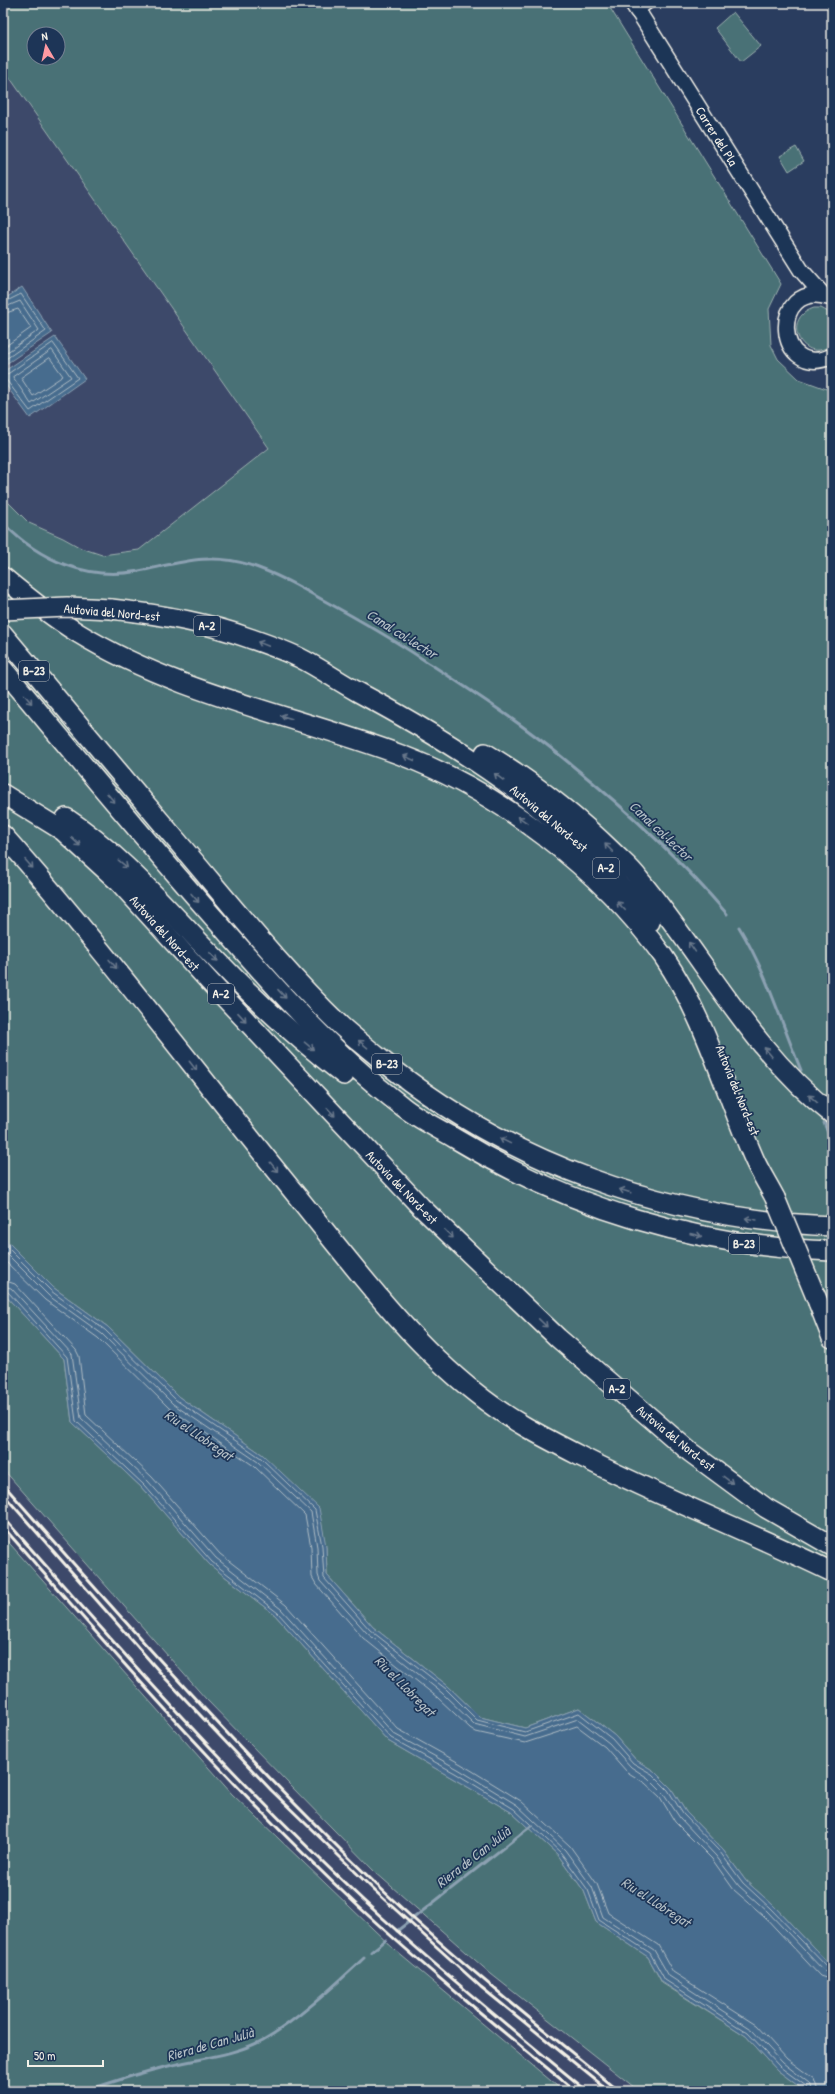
<svg xmlns="http://www.w3.org/2000/svg" width="835" height="2094" viewBox="0 0 835 2094" font-family="'Patrick Hand',sans-serif">
  <rect width="100%" height="100%" fill="#2a3d5f"/>
  <filter id="ink" filterUnits="userSpaceOnUse"><feTurbulence type="fractalNoise" baseFrequency=".025" numOctaves="2"/><feDisplacementMap in="SourceGraphic" scale="8" xChannelSelector="R" yChannelSelector="G"/><feConvolveMatrix kernelMatrix="1 2 1 2 8 2 1 2 1" color-interpolation-filters="sRGB"/></filter>
  <g filter="url(#ink)">
    <g fill="#3e496b">
      <polygon points="3,68 269,448 139,550 102,555 82,548 63,538 29,523 3,497"/>
      <polygon points="3,1469 206,1699 375,1872 491,1974 639,2091 563,2091 396,1951 232,1794 3,1536"/>
    </g>
    <g fill="#487176" stroke="#9eb1af" fill-rule="evenodd">
      <path d="M3 3H607L781 284 769 309 771 345 778 359 799 379 832 391V1967L773 1905 746 1881 723 1850 686 1812 671 1788 654 1771 636 1760 615 1736 579 1708 525 1728 480 1717 448 1686 373 1627 327 1575 326 1546 263 1455 179 1397 108 1327 54 1288 3 1237V497L29 523 63 538 81 548 102 555 139 550 269 448 3 68ZM34 34H58V58H34Z"/>
      <polygon points="733,12 761,46 741,62 715,28"/>
      <polygon points="796,147 804,161 789,171 780,156"/>
      <path d="M814 308H821L832 314V344C805 367 778 319 814 308Z"/>
      <polygon points="3,1293 64,1359 72,1422 141,1487 210,1565 275,1615 388,1741 511,1812 558,1855 584,1891 596,1922 648,1957 662,1983 746,2036 777,2070 805,2091 639,2091 491,1974 375,1872 206,1699 3,1469"/>
      <polygon points="3,1536 232,1794 396,1951 563,2091 3,2091"/>
    </g>
    <g fill="#476c8e" stroke="#8ca1b2">
      <polygon points="22,287 52,333 3,366 3,300"/>
      <polygon points="55,337 85,379 30,418 3,381 3,372"/>
      <polygon points="3,1237 54,1288 108,1327 179,1397 263,1455 319,1508 326,1546 327,1575 373,1627 448,1686 480,1717 525,1728 579,1708 615,1736 636,1760 654,1771 671,1788 686,1812 723,1850 746,1881 773,1905 832,1967 832,2091 805,2091 777,2070 746,2036 662,1982 648,1957 596,1922 584,1891 558,1855 511,1812 388,1741 275,1615 210,1565 141,1487 72,1422 64,1359 3,1293"/>
    </g>
    <g fill="none" stroke-linecap="round" stroke-linejoin="round">
      <g stroke="#afbcc4" stroke-width="1">
        <polyline points="3,303 21,294 46,331 3,361"/>
        <polyline points="3,308 20,301 39,330 3,355"/>
        <polyline points="3,314 18,309 31,328 3,348"/>
        <polygon points="53,343 78,378 30,411 4,377"/>
        <polygon points="52,350 71,377 31,404 13,377"/>
        <polygon points="50,358 63,376 33,396 21,378"/>
        <polyline points="3,1243 51,1291 105,1330 176,1400 261,1458 315,1510 322,1546 324,1578 370,1630 446,1689 477,1720 525,1732 579,1713 612,1739 633,1763 652,1774 668,1790 683,1814 720,1852 743,1883 770,1908 828,1968 832,1969"/>
        <polyline points="3,1250 49,1296 102,1334 173,1404 258,1462 311,1512 317,1547 318,1575 320,1581 367,1633 442,1693 474,1724 525,1737 578,1719 609,1743 631,1767 648,1778 664,1794 680,1818 716,1856 739,1886 767,1911 824,1971 832,1974"/>
        <polyline points="3,1259 45,1300 98,1338 169,1408 254,1466 305,1515 311,1547 312,1577 316,1584 363,1638 438,1698 470,1728 476,1732 525,1743 577,1726 605,1747 627,1772 645,1783 660,1797 675,1822 712,1859 734,1890 763,1915 820,1976 832,1980"/>
        <polyline points="3,1280 15,1284 76,1350 79,1356 86,1415 152,1477 220,1554 286,1605 398,1729 461,1764 521,1801 570,1846 597,1884 608,1913 658,1945 673,1972 756,2025 787,2059 814,2079 818,2091"/>
        <polyline points="3,1286 11,1288 72,1354 81,1418 148,1481 216,1558 281,1609 394,1734 458,1769 517,1805 565,1850 592,1887 603,1917 654,1950 669,1976 752,2030 783,2063 809,2083 812,2091"/>
        <polyline points="3,1291 8,1292 67,1357 76,1421 144,1485 212,1562 278,1613 391,1738 455,1773 514,1809 561,1853 588,1890 599,1920 650,1953 665,1980 748,2033 780,2067 806,2086 807,2091"/>
      </g>
      <g stroke="#8ca1b2" stroke-width="3">
        <path d="M3 523C39 560 87 581 139 571 179 563 209 552 250 565 275 573 300 587 323 600 358 619 391 638 424 660 473 692 523 724 568 762 625 808 680 859 727 914"/>
        <path d="M739 927C766 971 781 1022 801 1070"/>
        <polyline points="824,1123 832,1143"/>
        <polyline points="397,1931 531,1826"/>
        <polyline points="371,1952 386,1940"/>
        <path d="M84 2091C108 2084 132 2075 157 2069 190 2059 232 2057 263 2040 297 2021 335 1985 364 1958"/>
      </g>
      <g stroke="#f4f1e8" stroke-width="13">
        <polyline id="minor" points="638,11 649,3"/>
      </g>
      <g stroke="#f4f1e8" stroke-width="18">
        <g id="secondary">
          <polyline points="638,11 801,270 824,296"/>
          <path d="M828 297C769 280 775 382 832 356"/>
        </g>
      </g>
      <g stroke="#f4f1e8" stroke-width="19">
        <polyline id="primary" points="633,3 638,11"/>
      </g>
      <g stroke="#f4f1e8" stroke-width="22">
        <g id="motorway">
          <path d="M3 577C27 597 52 617 78 633 177 694 294 715 401 755 500 792 601 870 663 956 706 1018 725 1093 755 1161 761 1174 769 1186 775 1198"/>
          <path d="M111 609C158 614 205 622 249 638 266 644 284 650 300 658 320 668 338 681 358 692 468 751 575 820 650 922"/>
          <path d="M3 634C64 707 126 781 188 854 237 912 285 972 340 1025 352 1036 365 1046 377 1056 505 1163 666 1219 832 1226"/>
          <path d="M3 669C75 755 147 843 222 927 278 991 334 1054 402 1106 418 1119 438 1128 456 1139 570 1208 699 1247 832 1251"/>
          <path d="M485 753C532 781 575 815 614 853 622 861 632 869 639 879 704 957 751 1051 832 1114"/>
          <polyline points="3,794 63,831 120,883 209,981 421,1207 558,1338 690,1452 766,1508 832,1546"/>
          <path d="M66 818C124 856 169 912 218 961 257 1002 299 1040 344 1075"/>
          <path d="M3 835C106 951 199 1076 297 1196 353 1265 407 1339 477 1394 509 1420 547 1439 584 1458 665 1499 750 1532 832 1572"/>
          <polyline points="818,1302 832,1338"/>
        </g>
      </g>
      <use href="#minor" stroke="#1d3557" stroke-width="10"/>
      <use href="#secondary" stroke="#1d3557" stroke-width="15"/>
      <use href="#primary" stroke="#1d3557" stroke-width="16"/>
      <use href="#motorway" stroke="#1d3557" stroke-width="19"/>
      <g stroke="#f4f1e8" stroke-width="3">
        <path d="M3 1484C125 1622 244 1758 377 1885 454 1958 537 2024 619 2091"/>
        <polyline points="3,1494 166,1679 271,1790 375,1891 481,1987 609,2091"/>
        <path d="M3 1517C119 1649 235 1781 364 1901 436 1967 511 2029 587 2091"/>
        <path d="M3 1527C118 1657 232 1789 359 1907 429 1971 502 2031 575 2091"/>
      </g>
      <g stroke="#f4f1e8" stroke-width="22" stroke-linecap="butt">
        <g id="motorway-bridge">
          <polyline points="3,610 67,607 111,609"/>
          <polyline points="775,1198 818,1302"/>
        </g>
      </g>
      <use href="#motorway-bridge" stroke="#1d3557" stroke-width="19"/>
    </g>
    <defs><path id="oneway-shaft" d="M-6 0H5M1.5-3L5.5 0L1.5 3" fill="none" stroke-width="1.6" stroke-linecap="round" stroke-linejoin="round"/></defs>
    <g stroke="#68778a">
      <use href="#oneway-shaft" transform="translate(263 644) rotate(-158)"/>
      <use href="#oneway-shaft" transform="translate(28 699) rotate(50)"/>
      <use href="#oneway-shaft" transform="translate(286 717) rotate(-164)"/>
      <use href="#oneway-shaft" transform="translate(409 758) rotate(-156)"/>
      <use href="#oneway-shaft" transform="translate(499 777) rotate(-143)"/>
      <use href="#oneway-shaft" transform="translate(111 798) rotate(50)"/>
      <use href="#oneway-shaft" transform="translate(523 820) rotate(-145)"/>
      <use href="#oneway-shaft" transform="translate(76 842) rotate(43)"/>
      <use href="#oneway-shaft" transform="translate(609 848) rotate(-135)"/>
      <use href="#oneway-shaft" transform="translate(29 864) rotate(48)"/>
      <use href="#oneway-shaft" transform="translate(123 864) rotate(39)"/>
      <use href="#oneway-shaft" transform="translate(195 898) rotate(49)"/>
      <use href="#oneway-shaft" transform="translate(621 906) rotate(-134)"/>
      <use href="#oneway-shaft" transform="translate(692 947) rotate(-125)"/>
      <use href="#oneway-shaft" transform="translate(214 957) rotate(46)"/>
      <use href="#oneway-shaft" transform="translate(113 964) rotate(50)"/>
      <use href="#oneway-shaft" transform="translate(282 994) rotate(47)"/>
      <use href="#oneway-shaft" transform="translate(242 1017) rotate(47)"/>
      <use href="#oneway-shaft" transform="translate(363 1044) rotate(-140)"/>
      <use href="#oneway-shaft" transform="translate(309 1046) rotate(40)"/>
      <use href="#oneway-shaft" transform="translate(768 1052) rotate(-130)"/>
      <use href="#oneway-shaft" transform="translate(193 1066) rotate(52)"/>
      <use href="#oneway-shaft" transform="translate(813 1099) rotate(-139)"/>
      <use href="#oneway-shaft" transform="translate(331 1112) rotate(47)"/>
      <use href="#oneway-shaft" transform="translate(505 1141) rotate(-154)"/>
      <use href="#oneway-shaft" transform="translate(274 1167) rotate(51)"/>
      <use href="#oneway-shaft" transform="translate(625 1191) rotate(-163)"/>
      <use href="#oneway-shaft" transform="translate(751 1219) rotate(-171)"/>
      <use href="#oneway-shaft" transform="translate(449 1234) rotate(44)"/>
      <use href="#oneway-shaft" transform="translate(696 1235) rotate(13)"/>
      <use href="#oneway-shaft" transform="translate(543 1323) rotate(44)"/>
      <use href="#oneway-shaft" transform="translate(728 1480) rotate(37)"/>
    </g>
  </g>
  <g text-anchor="middle" stroke-width="3.5" stroke-linejoin="round" paint-order="stroke">
    <g fill="#1d3557" stroke="#b4b9bc" stroke-width="1">
      <rect x="194" y="616" width="26" height="20" rx="3"/>
      <rect x="19" y="661" width="30" height="20" rx="3"/>
      <rect x="593" y="858" width="26" height="20" rx="3"/>
      <rect x="208" y="984" width="26" height="20" rx="3"/>
      <rect x="372" y="1054" width="30" height="20" rx="3"/>
      <rect x="729" y="1234" width="30" height="20" rx="3"/>
      <rect x="604" y="1379" width="26" height="20" rx="3"/>
    </g>
    <g font-size="12" font-weight="bold" fill="#f4f1e8">
      <text x="207" y="630">A-2</text>
      <text x="34" y="675">B-23</text>
      <text x="606" y="872">A-2</text>
      <text x="221" y="998">A-2</text>
      <text x="387" y="1068">B-23</text>
      <text x="744" y="1248">B-23</text>
      <text x="617" y="1393">A-2</text>
    </g>
    <g font-size="13" fill="#f4f1e8" stroke="#1d3557">
      <text transform="translate(717 136) rotate(58)" y="5">Carrer del Pla</text>
      <text transform="translate(112 612) rotate(5)" y="5">Autovia del Nord-est</text>
      <text transform="translate(549 818) rotate(40)" y="5">Autovia del Nord-est</text>
      <text transform="translate(165 933) rotate(48)" y="5">Autovia del Nord-est</text>
      <text transform="translate(738 1090) rotate(68)" y="5">Autovia del Nord-est</text>
      <text transform="translate(402 1187) rotate(46)" y="5">Autovia del Nord-est</text>
      <text transform="translate(676 1438) rotate(39)" y="5">Autovia del Nord-est</text>
    </g>
    <g font-size="14" font-style="italic" fill="#b7c2c8" stroke="#1d3557">
      <text transform="translate(402 634) rotate(32)" y="5">Canal col·lector</text>
      <text transform="translate(661 831) rotate(43)" y="5">Canal col·lector</text>
      <text transform="translate(199 1435) rotate(34)" y="5">Riu el Llobregat</text>
      <text transform="translate(405 1686) rotate(45)" y="5">Riu el Llobregat</text>
      <text transform="translate(473 1857) rotate(-38)" y="5">Riera de Can Julià</text>
      <text transform="translate(656 1902) rotate(33)" y="5">Riu el Llobregat</text>
      <text transform="translate(210 2044) rotate(-16)" y="5">Riera de Can Julià</text>
    </g>
  </g>
  <rect width="835" height="2094" fill="none" stroke="#1d3557" stroke-width="16"/>
  <rect x="8" y="8" width="819" height="2078" fill="none" stroke="#f4f1e8" stroke-width="1.5" filter="url(#ink)"/>
  <g transform="translate(46 46) rotate(351)"><circle r="19" fill="#1d3557" stroke="#738091"/>
  <path d="M0-3L7 15L0 10L-7 15Z" fill="#ff9aa2"/>
  <text y="-6" font-size="11" font-weight="bold" text-anchor="middle" fill="#f4f1e8">N</text>
  </g>
  <path d="M28 2060v6h75v-6" fill="none" stroke="#f4f1e8" stroke-width="2"/>
  <text x="34" y="2060" font-size="12" fill="#f4f1e8" stroke="#1d3557" stroke-width="3" paint-order="stroke">50 m</text>
</svg>
